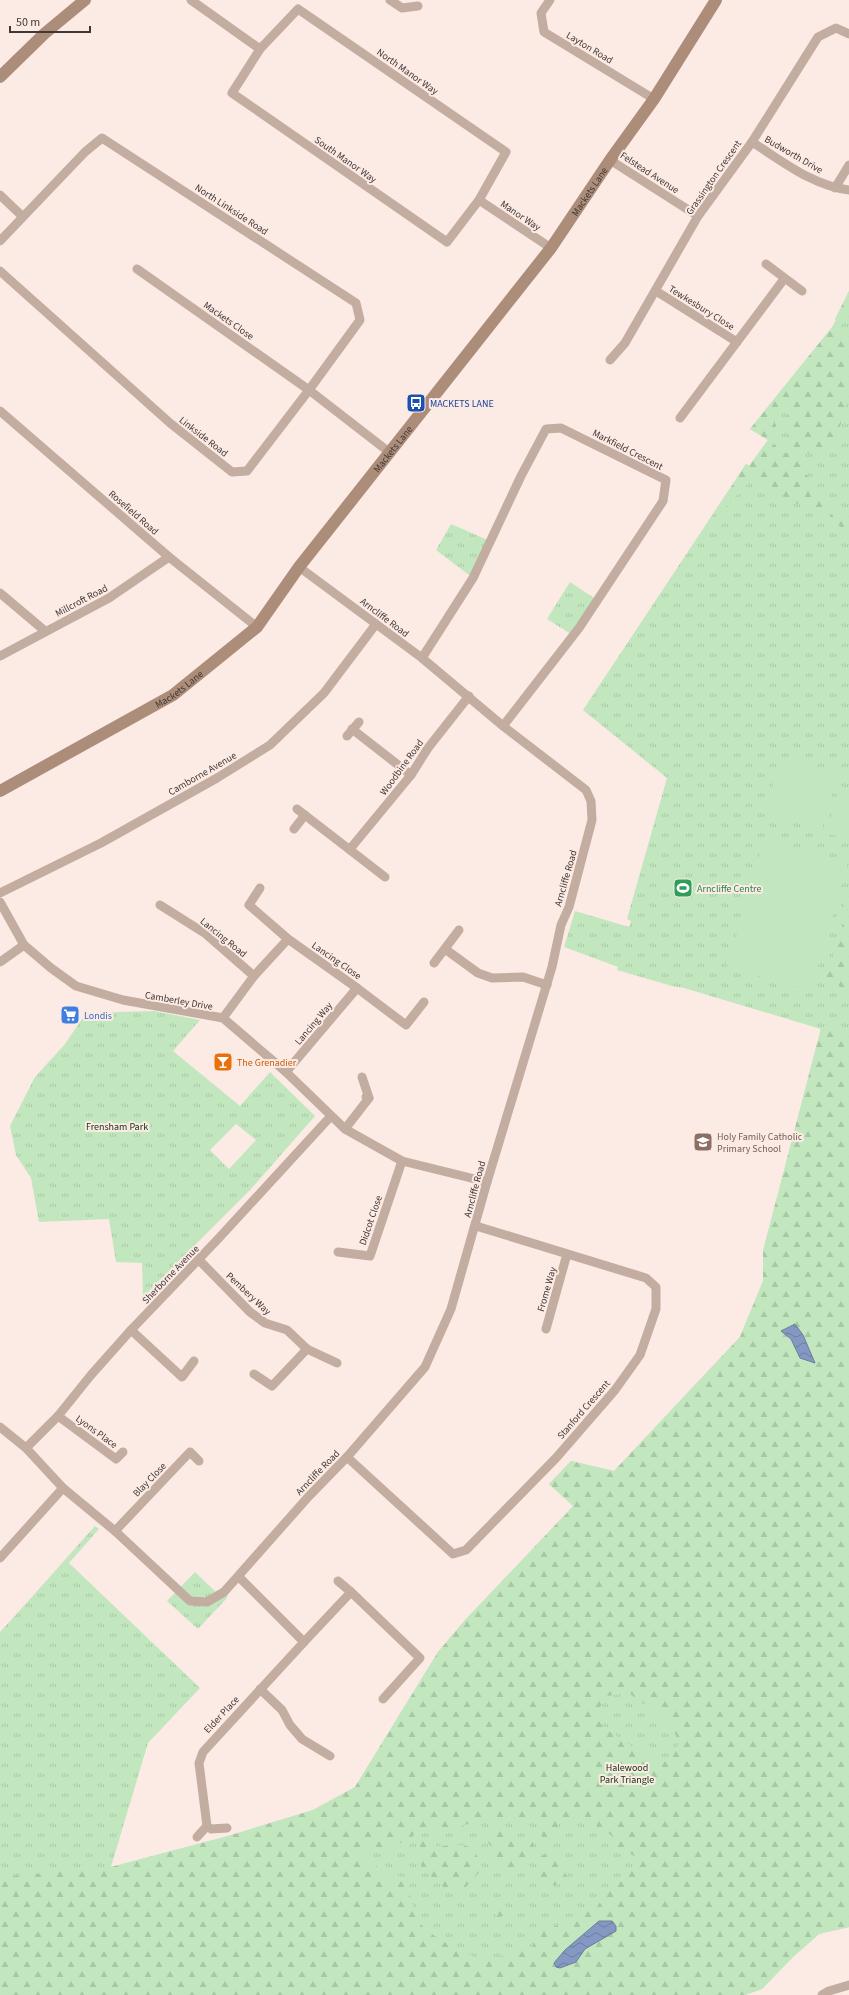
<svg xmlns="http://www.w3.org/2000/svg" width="849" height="1995" viewBox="0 0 849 1995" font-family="'Source Sans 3',sans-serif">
  <defs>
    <pattern id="grass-tufts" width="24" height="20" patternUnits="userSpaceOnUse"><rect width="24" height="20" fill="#c2e7bf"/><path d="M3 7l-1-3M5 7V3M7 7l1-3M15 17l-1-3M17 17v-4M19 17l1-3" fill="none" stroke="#a8c7a5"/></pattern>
    <pattern id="forest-firs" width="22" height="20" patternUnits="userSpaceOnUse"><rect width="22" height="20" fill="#c2e7bf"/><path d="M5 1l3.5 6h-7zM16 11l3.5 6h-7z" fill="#a8c7a5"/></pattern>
    <pattern id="water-waves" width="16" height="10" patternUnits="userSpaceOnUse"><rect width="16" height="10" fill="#8399c4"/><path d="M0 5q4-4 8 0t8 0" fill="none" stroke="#6d7ea0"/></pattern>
  </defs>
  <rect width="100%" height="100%" fill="#fceae4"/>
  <g fill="url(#grass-tufts)" fill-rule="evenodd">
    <path d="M849 291V1927L819 1934 793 1957 762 1989 745 1995H0V1632C33 1597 63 1561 95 1526L99 1529 69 1563 200 1688 148 1743 111 1867 228 1836 313 1810 355 1787 438 1652 466 1619 573 1506 549 1484 571 1461 614 1471 740 1337 763 1281V1251L821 1029 684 988 672 986 617 970 618 967 564 947 575 911 629 927 631 921 627 919 667 778 583 710 746 464 749 466 768 440 750 429 833 326Z"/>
    <polygon points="451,524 490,541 473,578 436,550"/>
    <polygon points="570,582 597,600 574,636 547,619"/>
    <path d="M154 1011 200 1020 173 1051 240 1106 270 1072 315 1116 250 1190 143 1297 142 1263 116 1262 109 1219 39 1222 31 1178 16 1155 10 1126 35 1077 65 1044 86 1013ZM236 1124 256 1140 229 1169 210 1150Z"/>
    <polygon points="195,1572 219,1595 229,1587 227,1598 198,1629 167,1601"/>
  </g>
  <g fill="url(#forest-firs)" fill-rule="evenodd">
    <polygon points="849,291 849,318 835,320 835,319"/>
    <path d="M833 326 843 335 849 336V399C842 408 843 424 836 436 824 454 796 462 788 435 785 424 790 412 790 402L785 401 775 415V436L768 440 783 452 792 454 823 497 830 502 831 508 827 514 820 515 753 480 743 488 722 512 716 510 746 464 749 466 768 440 750 429Z"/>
    <polygon points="844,509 849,512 849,531 835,524 830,516 836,511"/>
    <polygon points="849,895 849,992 825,978 843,924 844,903"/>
    <path d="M849 1025V1927L819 1934 793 1957 762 1989 745 1995H0V1877L111 1867 228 1836 313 1810 355 1787 438 1652 466 1619 574 1506 549 1484 571 1461 614 1471 740 1337 763 1281V1251L821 1028 846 1032ZM791 1339 815 1363 800 1358ZM629 1693 671 1724 679 1743 670 1761 657 1763 602 1726 596 1713 607 1696ZM568 1817C586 1821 598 1825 612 1836L614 1845 638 1858V1869C620 1871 604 1896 595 1910L582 1911 554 1927 543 1929 536 1934 533 1945 536 1954 519 1945C509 1952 500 1960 487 1960 474 1960 428 1935 421 1924 412 1911 411 1893 404 1878L399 1876 384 1878 374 1862 367 1859 361 1853V1850L383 1853 413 1836 418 1830C427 1828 434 1831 443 1831 455 1829 467 1823 479 1822 499 1820 519 1823 539 1820L540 1821C537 1855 571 1841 556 1820ZM599 1921 606 1922 611 1935C602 1938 591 1942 585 1949 576 1961 576 1964 560 1968L565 1950Z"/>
    <path d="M493 1829C501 1830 504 1834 511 1837 518 1839 524 1836 531 1839L534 1846 524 1870C509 1876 500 1867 492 1854L494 1849 489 1844 486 1834 487 1831Z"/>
    <path d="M431 1838 435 1841V1846C458 1847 476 1836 481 1870L464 1889 447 1890C443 1887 439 1883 435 1879 419 1866 414 1861 422 1839Z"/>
    <path d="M547 1854C560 1859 568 1867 565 1882 548 1891 536 1878 536 1861L539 1857Z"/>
    <path d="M497 1896 500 1899 501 1906 506 1907 507 1913 503 1916 497 1917C491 1911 490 1902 497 1896Z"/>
  </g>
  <g fill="#c2e7bf">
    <polygon points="781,757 838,773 822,830 765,813"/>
    <polygon points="841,786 849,789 849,840 826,833"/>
    <polygon points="764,839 848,863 811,991 727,967"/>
  </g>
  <g fill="url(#water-waves)" stroke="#6f7c99">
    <polygon points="795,1324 803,1335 815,1363 800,1358 791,1339 781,1331"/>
    <polygon points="599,1921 612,1921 616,1926 616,1931 585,1949 576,1962 560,1968 556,1967 554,1963 565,1950"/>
  </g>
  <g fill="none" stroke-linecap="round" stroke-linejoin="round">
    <g stroke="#c2ada0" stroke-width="9">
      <polyline points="191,0 260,49"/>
      <polyline points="390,0 402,8 418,6"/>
      <polyline points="550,0 541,13 544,32 654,99"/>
      <polygon points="298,9 506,152 479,200 447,242 232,93 260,49"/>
      <path d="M752 142C782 161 813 186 849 190"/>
      <polyline points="610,160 698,216"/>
      <polyline points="835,188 849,165"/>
      <polyline points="0,195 22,216"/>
      <polyline points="479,200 551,248"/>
      <polyline points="0,241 85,152 102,138 356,303 360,320 309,390 137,269"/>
      <polyline points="766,264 802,291"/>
      <polyline points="0,271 170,423 232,472 247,471 309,390 389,452"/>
      <polyline points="656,291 737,342"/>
      <polyline points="610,360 625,343 698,216 752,142 818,37 836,28 849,34"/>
      <polyline points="0,411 169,557 257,627"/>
      <polyline points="680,418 784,279"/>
      <polyline points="0,593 45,631"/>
      <polyline points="0,656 109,598 169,557"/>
      <polyline points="422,658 473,578 521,476 546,429 561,428 666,480 663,501 579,628 503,726"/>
      <polyline points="352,729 411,775"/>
      <polyline points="347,736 359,722"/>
      <polyline points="297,809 385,877"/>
      <polyline points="294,829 305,815"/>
      <polyline points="350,849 411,775 428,748 469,696"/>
      <polyline points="260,888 249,905 288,939 357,988 406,1025 424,1002"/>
      <polyline points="0,893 101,843 217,778 270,745 324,693 376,624"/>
      <polyline points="0,902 24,945 51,968 76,986 123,1000 223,1018 286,1072 345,1129 402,1161 487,1182"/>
      <polyline points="160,905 206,934 254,976"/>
      <polyline points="445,949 478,973 492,978 523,977 547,985"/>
      <polyline points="0,962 24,945"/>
      <polyline points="434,963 459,930"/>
      <polyline points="223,1018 254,976 288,939"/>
      <polyline points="286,1072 357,988"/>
      <polyline points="362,1077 369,1098"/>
      <polyline points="345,1129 369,1098 366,1097"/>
      <polyline points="338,1252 370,1256 402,1161"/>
      <polyline points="199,1260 250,1312 265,1323 287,1330 307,1349 272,1386 254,1374"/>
      <polyline points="546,1329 567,1254"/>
      <polyline points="131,1330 182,1377 194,1361"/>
      <polyline points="307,1349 337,1363"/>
      <polyline points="58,1416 116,1459 123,1452"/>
      <polyline points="0,1427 26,1448 63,1488 115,1531 190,1601 207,1602 224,1592 309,1496 347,1457 425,1367 451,1309 487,1182 552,967 561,925 569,907 592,820 591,801 586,790 503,726 422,658 299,567"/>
      <polyline points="26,1448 58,1416 91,1375 131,1330 218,1239 331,1116"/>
      <polyline points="347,1457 453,1554 466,1550 556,1458 615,1390 640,1355 656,1309 656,1287 646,1278 476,1226"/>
      <polyline points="115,1531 190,1452 199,1461"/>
      <polyline points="0,1558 63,1488"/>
      <polyline points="239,1577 304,1642 351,1592 420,1658 383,1699"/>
      <polyline points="338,1581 351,1592"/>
      <polyline points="260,1689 282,1710 290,1725 302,1739 330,1756"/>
      <polyline points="227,1828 211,1829 207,1826 199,1763 203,1752 304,1642"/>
      <polyline points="197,1837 207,1826"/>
      <polyline points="822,1995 829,1991 849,1985"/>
    </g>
    <g stroke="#ac8d7a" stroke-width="12">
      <polyline points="0,77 44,34 85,0"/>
      <path id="s1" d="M0 791 173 695 257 627 299 567 551 248 610 160 654 99 716 0"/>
    </g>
  </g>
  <defs>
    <g id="bus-square" transform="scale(1)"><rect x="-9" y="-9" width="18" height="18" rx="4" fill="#1a4fb4" stroke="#fceae4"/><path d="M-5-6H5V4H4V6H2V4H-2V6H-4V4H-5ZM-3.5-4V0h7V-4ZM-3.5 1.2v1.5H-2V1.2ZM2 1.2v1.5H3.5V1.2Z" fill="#fff"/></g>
    <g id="stadium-square" transform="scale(1)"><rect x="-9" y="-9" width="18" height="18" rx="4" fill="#2e9e5b" stroke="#fceae4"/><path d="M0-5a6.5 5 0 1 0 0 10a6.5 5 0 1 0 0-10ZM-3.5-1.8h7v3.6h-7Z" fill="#fff"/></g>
    <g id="supermarket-square" transform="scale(1)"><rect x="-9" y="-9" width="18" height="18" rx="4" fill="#3f7fe0" stroke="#fceae4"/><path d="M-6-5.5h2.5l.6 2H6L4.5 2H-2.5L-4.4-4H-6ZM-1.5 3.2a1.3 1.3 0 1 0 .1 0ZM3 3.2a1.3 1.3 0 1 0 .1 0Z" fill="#fff"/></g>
    <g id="bar-square" transform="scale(1)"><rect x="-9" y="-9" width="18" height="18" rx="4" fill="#e8710a" stroke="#fceae4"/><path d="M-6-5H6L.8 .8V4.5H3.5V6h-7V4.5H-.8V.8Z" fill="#fff"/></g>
    <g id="school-square" transform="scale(1)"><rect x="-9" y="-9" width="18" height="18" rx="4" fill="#8d6e63" stroke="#fceae4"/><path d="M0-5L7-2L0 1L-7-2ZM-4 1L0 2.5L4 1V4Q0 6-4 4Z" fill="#fff"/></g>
  </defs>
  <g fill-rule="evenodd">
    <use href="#bus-square" x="416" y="403"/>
    <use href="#stadium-square" x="683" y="888"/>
    <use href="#supermarket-square" x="70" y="1015"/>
    <use href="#bar-square" x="223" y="1062"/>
    <use href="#school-square" x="703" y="1142"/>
  </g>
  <g text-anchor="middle" stroke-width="4" stroke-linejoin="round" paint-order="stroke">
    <g font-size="10" fill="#413835" stroke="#fceae4">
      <text transform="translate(590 47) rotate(31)" y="4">Layton Road</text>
      <text transform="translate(408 71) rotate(35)" y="4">North Manor Way</text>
      <text transform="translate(794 154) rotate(30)" y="4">Budworth Drive</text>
      <text transform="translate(346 159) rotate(35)" y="4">South Manor Way</text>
      <text transform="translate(650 172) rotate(33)" y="4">Felstead Avenue</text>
      <text transform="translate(713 177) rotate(-55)" y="4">Grassington Crescent</text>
      <text dy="4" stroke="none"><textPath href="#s1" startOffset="854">Mackets Lane</textPath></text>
      <text transform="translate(232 209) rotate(33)" y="4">North Linkside Road</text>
      <text transform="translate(521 215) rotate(34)" y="4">Manor Way</text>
      <text transform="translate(702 307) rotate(32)" y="4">Tewkesbury Close</text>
      <text transform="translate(229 320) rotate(35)" y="4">Mackets Close</text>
      <text transform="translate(204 436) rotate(38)" y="4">Linkside Road</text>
      <text dy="4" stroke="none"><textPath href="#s1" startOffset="530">Mackets Lane</textPath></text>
      <text transform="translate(628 449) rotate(27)" y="4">Markfield Crescent</text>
      <text transform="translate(134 512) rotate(41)" y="4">Rosefield Road</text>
      <text transform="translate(81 600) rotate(-28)" y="4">Millcroft Road</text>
      <text transform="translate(385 617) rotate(37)" y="4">Arncliffe Road</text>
      <text dy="4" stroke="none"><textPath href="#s1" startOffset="206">Mackets Lane</textPath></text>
      <text transform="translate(401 767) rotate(-54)" y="4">Woodbine Road</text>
      <text transform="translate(202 773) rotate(-30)" y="4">Camborne Avenue</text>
      <text transform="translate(565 878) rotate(-74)" y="4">Arncliffe Road</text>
      <text transform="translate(224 937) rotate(39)" y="4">Lancing Road</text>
      <text transform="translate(337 960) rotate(35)" y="4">Lancing Close</text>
      <text transform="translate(179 1000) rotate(10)" y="4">Camberley Drive</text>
      <text transform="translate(313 1023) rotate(-50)" y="4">Lancing Way</text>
      <text transform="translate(474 1189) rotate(-75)" y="4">Arncliffe Road</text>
      <text transform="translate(370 1220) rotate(-71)" y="4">Didcot Close</text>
      <text transform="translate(170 1274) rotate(-46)" y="4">Sherborne Avenue</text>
      <text transform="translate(546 1289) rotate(-74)" y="4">Frome Way</text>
      <text transform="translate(249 1293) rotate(43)" y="4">Pembery Way</text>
      <text transform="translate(583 1409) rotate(-49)" y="4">Stanford Crescent</text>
      <text transform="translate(97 1431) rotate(36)" y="4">Lyons Place</text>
      <text transform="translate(317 1472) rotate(-46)" y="4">Arncliffe Road</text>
      <text transform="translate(149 1479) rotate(-46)" y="4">Blay Close</text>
      <text transform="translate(221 1714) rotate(-47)" y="4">Elder Place</text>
    </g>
    <g font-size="10" fill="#164399" stroke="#fceae4" text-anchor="start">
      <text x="430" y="407">MACKETS LANE</text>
    </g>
    <g font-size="10" fill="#27864d" stroke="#fceae4" text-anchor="start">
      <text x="697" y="892">Arncliffe Centre</text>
    </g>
    <g font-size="10" fill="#366cbe" stroke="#fceae4" text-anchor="start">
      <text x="84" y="1019">Londis</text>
    </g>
    <g font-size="10" fill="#c56008" stroke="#fceae4" text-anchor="start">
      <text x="237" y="1066">The Grenadier</text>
    </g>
    <g font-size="10" fill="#0b330b" stroke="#fceae4">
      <text x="117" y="1130">Frensham Park</text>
      <text x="627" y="1771">Halewood<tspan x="627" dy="12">Park Triangle</tspan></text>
    </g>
    <g font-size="10" fill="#785e54" stroke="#fceae4" text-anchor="start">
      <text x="717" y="1140">Holy Family Catholic<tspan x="717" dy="12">Primary School</tspan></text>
    </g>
  </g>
  <path d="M10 26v6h80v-6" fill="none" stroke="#413835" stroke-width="2"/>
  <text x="16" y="26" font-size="12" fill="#413835" stroke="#fceae4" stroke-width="3" paint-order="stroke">50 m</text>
</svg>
